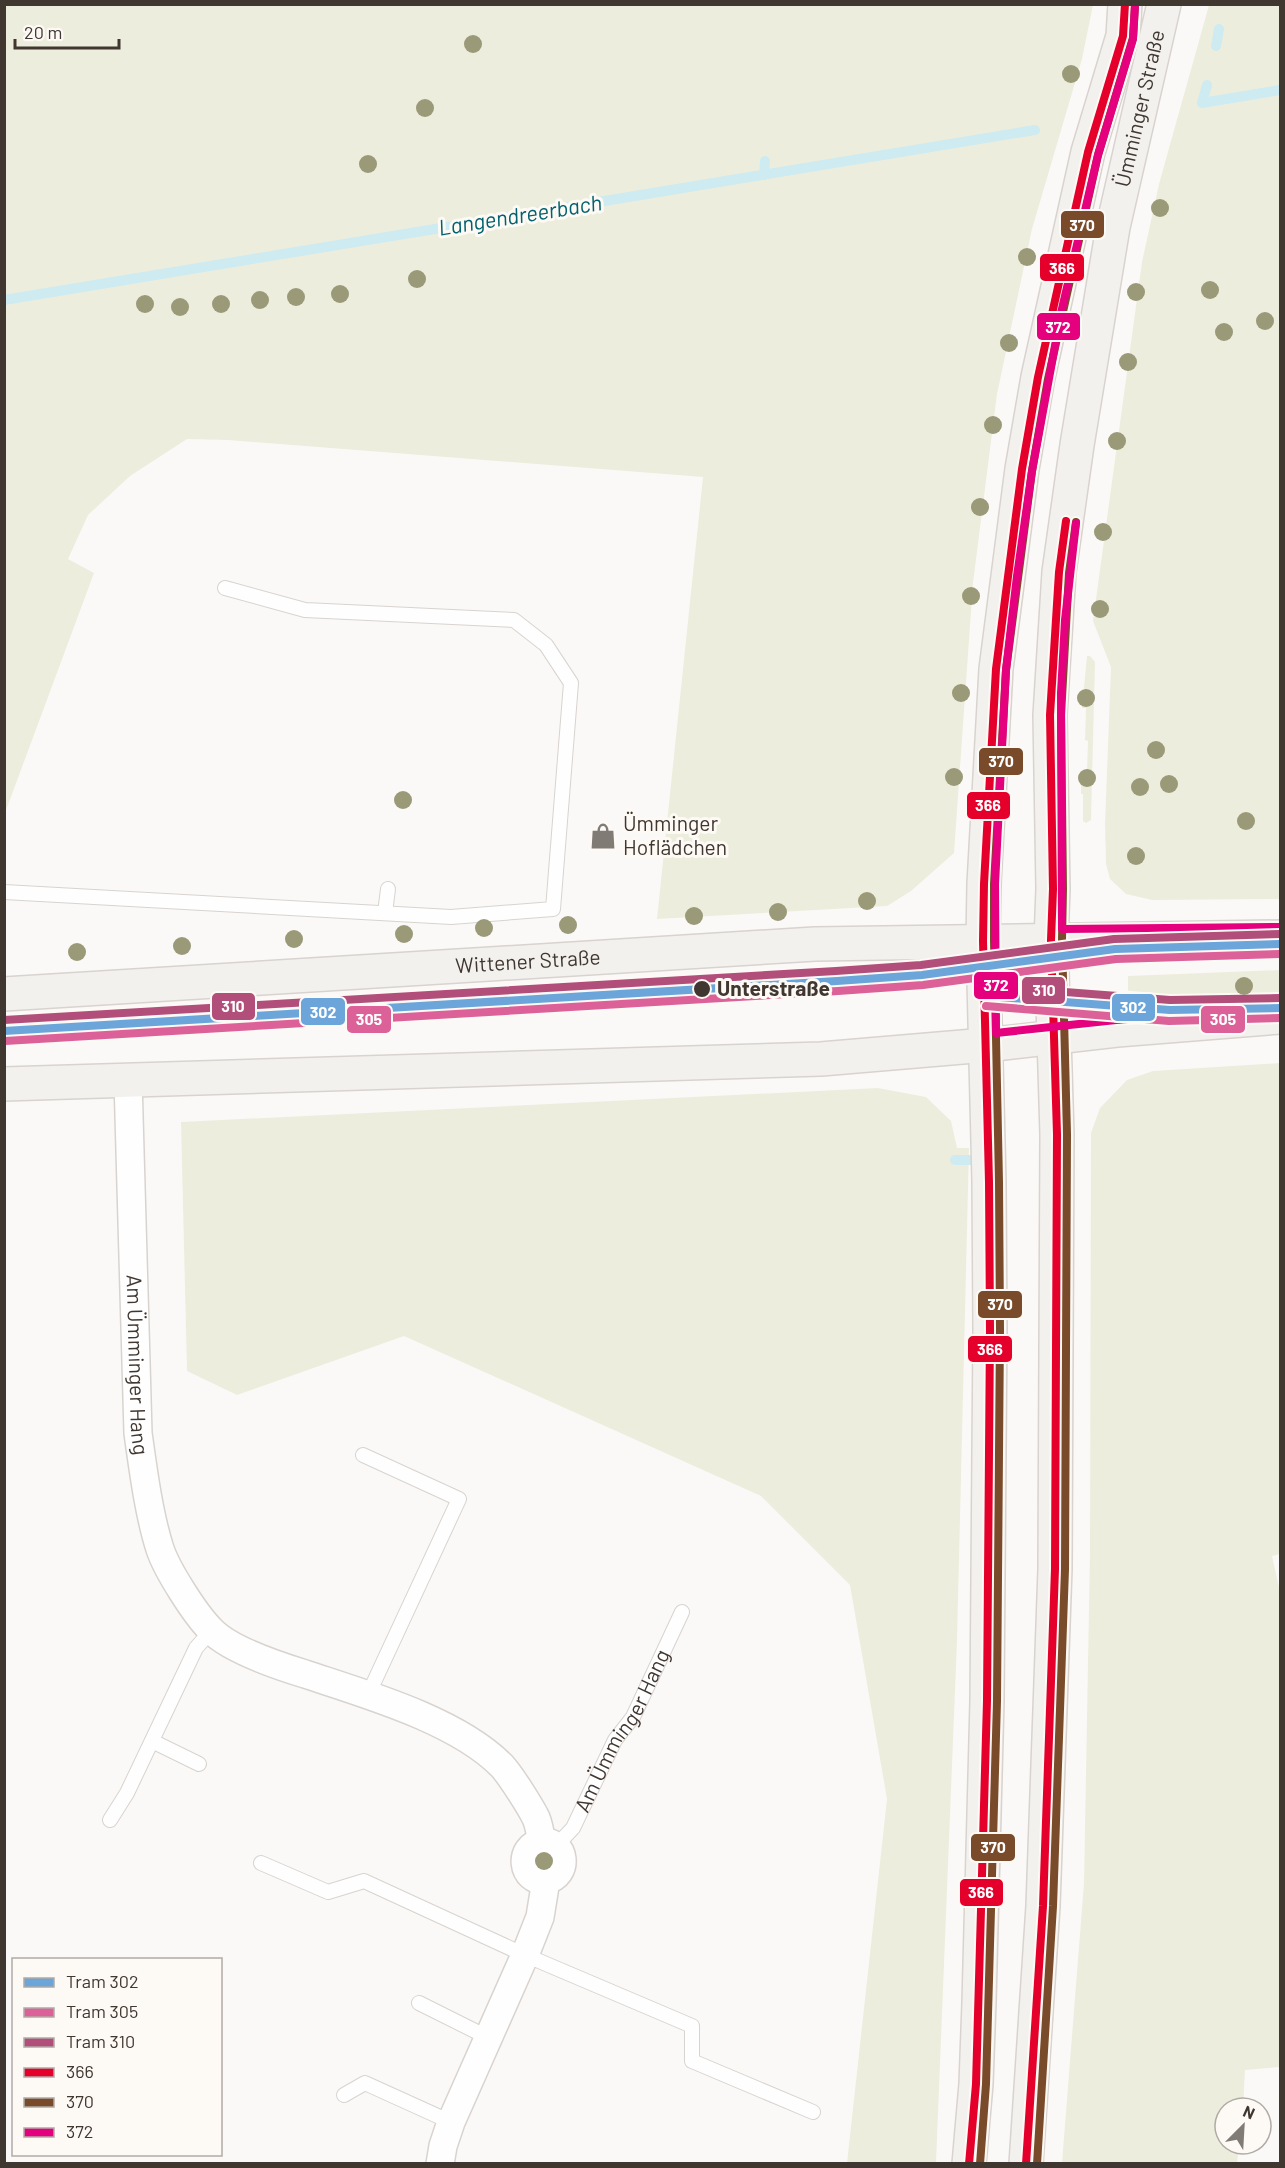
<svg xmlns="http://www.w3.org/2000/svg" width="1285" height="2168" viewBox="0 0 1285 2168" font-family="Barlow,sans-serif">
  <rect width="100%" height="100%" fill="#fbf9f7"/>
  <g fill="#ededdd">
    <polygon points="4,5 1093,5 1082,59 1032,229 997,394 973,583 954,853 911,891 887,906 657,919 703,477 228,440 187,439 130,476 88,515 68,559 94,573 5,813"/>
    <polygon points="1209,5 1280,5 1280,899 1152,900 1126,894 1110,879 1106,864 1105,824 1111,667 1093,621 1142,262 1159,184"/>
    <polygon points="1087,656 1090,656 1095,662 1091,820 1086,823 1083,821 1083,794 1081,794 1081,771 1087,771 1088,741 1085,740 1086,708 1082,708"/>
    <polygon points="1280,970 1280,998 1247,1001 1128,1000 1128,976"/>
    <polygon points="1280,1063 1280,1554 1272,1556 1280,1592 1280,2067 1245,2070 1243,2108 1225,2108 1225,2144 1239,2144 1237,2163 1062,2163 1084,1883 1090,1553 1091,1133 1100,1108 1127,1080 1153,1071"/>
    <polygon points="878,1088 926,1097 951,1121 957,1148 969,1148 957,1641 936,2163 847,2163 887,1799 850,1585 761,1496 404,1336 237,1395 187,1371 181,1122"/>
  </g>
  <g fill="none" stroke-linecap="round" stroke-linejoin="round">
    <g stroke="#cdebf1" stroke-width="10">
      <polyline points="1216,46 1219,29"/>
      <polyline points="1207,85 1202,103 1280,90"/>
      <polyline points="764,175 765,161"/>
      <polyline points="4,300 1035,130"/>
      <polyline points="955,1160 985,1160"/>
    </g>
    <g stroke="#d8d3cf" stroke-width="16">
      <g id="service">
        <polyline points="4,892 451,917 553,909 571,683 546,645 514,620 305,610 225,588"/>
        <polyline points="385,913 388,889"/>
        <polyline points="363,1455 459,1499 368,1695"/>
        <polyline points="152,1741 199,1764"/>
        <polyline points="110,1820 127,1793 196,1648 211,1631"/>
        <path id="s1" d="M556 1846 573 1828 615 1740 633 1717 682 1612"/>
        <polyline points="261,1863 328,1892 364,1881 525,1955 692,2026 692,2061 813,2112"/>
        <polyline points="419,2003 489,2038"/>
        <polyline points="344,2095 365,2083 451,2122"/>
      </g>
    </g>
    <g stroke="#d8d3cf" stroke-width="30">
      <g id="minor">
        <path id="s2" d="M128 1080 138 1433C143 1469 149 1515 160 1549 167 1570 195 1614 211 1630 229 1649 279 1666 305 1674 365 1694 457 1720 502 1766 511 1776 528 1803 535 1816 539 1823 540 1834 542 1842 517 1846 521 1883 546 1880"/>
        <path d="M440 2164 443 2146 451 2122 525 1955 540 1917 546 1880C570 1876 566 1840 542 1842"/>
      </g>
    </g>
    <g stroke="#d8d3cf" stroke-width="36">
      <g id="secondary">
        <path id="s3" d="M4 994 815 944 1280 937"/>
        <polyline points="4,1084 821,1059 986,1045 1117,1030 1280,1017"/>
        <polyline points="969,2164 976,2084 979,2003 987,1701 990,1329 989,1182 983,941 984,884 996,669 1022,469 1038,377 1088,152 1123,36 1125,4"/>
        <path id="s4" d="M1026 2164 1043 1906 1055 1569 1057 1134 1051 940 1053 889 1050 715 1059 572 1077 445 1113 227 1164 4"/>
      </g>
    </g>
    <use href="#service" stroke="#fefefe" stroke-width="14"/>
    <use href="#minor" stroke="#fefefe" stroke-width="27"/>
    <use href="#secondary" stroke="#f3f1ee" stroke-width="33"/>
    <g stroke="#fdf9f5" stroke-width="12">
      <g id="bus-1">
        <polyline points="969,2164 976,2084 987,1701 990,1329 989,1182 983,941 984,884 996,669 1022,469 1038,377 1088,152 1123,36 1125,4"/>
        <polyline points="1026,2164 1043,1906 1055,1569 1057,1134 1051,940 1053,889 1050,715 1059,572 1066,521"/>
      </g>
    </g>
    <g stroke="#fdf9f5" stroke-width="12">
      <g id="bus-2">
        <polyline points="980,2164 986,2084 997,1701 1000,1329 999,1182 994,941 994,884 1006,670 1032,471 1048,379 1098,155 1133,38 1135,5"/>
        <polyline points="1037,2164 1053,1906 1065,1569 1067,1134 1062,940 1063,889 1061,715 1069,573 1076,522"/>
      </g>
    </g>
    <g stroke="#fdf9f5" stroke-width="12">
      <g id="bus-3">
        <polyline points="1135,5 1133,39 1098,155 1061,313 1032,471 1017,576 1006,670 995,884 996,1033 1116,1020 1279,1007"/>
        <polyline points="1076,523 1065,620 1061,693 1062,929 1280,927"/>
      </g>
    </g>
    <use href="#bus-1" stroke="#e4002b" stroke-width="8"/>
    <use href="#bus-2" stroke="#7a4b2a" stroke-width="8"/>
    <use href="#bus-3" stroke="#e5007d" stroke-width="8"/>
    <g stroke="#fdf9f5" stroke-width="12">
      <g id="tram-1">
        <polyline points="987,996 1170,1010 1280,1008"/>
        <polyline points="4,1031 837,981 922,975 1115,949 1280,944"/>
      </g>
    </g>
    <g stroke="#fdf9f5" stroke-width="12">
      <g id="tram-2">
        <polyline points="986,1006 1169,1021 1280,1018"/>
        <polyline points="5,1041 838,991 923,985 1116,959 1280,954"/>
      </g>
    </g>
    <g stroke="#fdf9f5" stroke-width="12">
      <g id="tram-3">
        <polyline points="988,986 1170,1000 1279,998"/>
        <polyline points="4,1020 836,971 921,965 1114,939 1280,934"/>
      </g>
    </g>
    <use href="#tram-1" stroke="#6ba5d9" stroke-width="8"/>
    <use href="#tram-2" stroke="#db6198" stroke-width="8"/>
    <use href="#tram-3" stroke="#b14e7a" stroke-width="8"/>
  </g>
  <g fill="#9a9978">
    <circle cx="473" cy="44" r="9"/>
    <circle cx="1071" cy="74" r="9"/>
    <circle cx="425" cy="108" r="9"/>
    <circle cx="368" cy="164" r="9"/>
    <circle cx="1160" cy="208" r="9"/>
    <circle cx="1027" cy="257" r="9"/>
    <circle cx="417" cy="279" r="9"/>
    <circle cx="1210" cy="290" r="9"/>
    <circle cx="1136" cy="292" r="9"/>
    <circle cx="340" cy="294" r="9"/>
    <circle cx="296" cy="297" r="9"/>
    <circle cx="260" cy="300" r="9"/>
    <circle cx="145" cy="304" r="9"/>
    <circle cx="221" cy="304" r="9"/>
    <circle cx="180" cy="307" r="9"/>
    <circle cx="1265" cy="321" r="9"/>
    <circle cx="1224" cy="332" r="9"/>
    <circle cx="1009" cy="343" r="9"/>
    <circle cx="1128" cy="362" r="9"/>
    <circle cx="993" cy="425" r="9"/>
    <circle cx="1117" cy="441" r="9"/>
    <circle cx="980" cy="507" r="9"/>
    <circle cx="1103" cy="532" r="9"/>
    <circle cx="971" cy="596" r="9"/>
    <circle cx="1100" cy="609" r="9"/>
    <circle cx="961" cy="693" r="9"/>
    <circle cx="1086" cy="698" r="9"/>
    <circle cx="1156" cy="750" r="9"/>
    <circle cx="954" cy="777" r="9"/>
    <circle cx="1087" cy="778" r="9"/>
    <circle cx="1169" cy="784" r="9"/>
    <circle cx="1140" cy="787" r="9"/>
    <circle cx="403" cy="800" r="9"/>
    <circle cx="1246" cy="821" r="9"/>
    <circle cx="1136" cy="856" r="9"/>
    <circle cx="867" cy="901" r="9"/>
    <circle cx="778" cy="912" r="9"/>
    <circle cx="694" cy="916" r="9"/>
    <circle cx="568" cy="925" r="9"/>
    <circle cx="484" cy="928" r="9"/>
    <circle cx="404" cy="934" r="9"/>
    <circle cx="294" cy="939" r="9"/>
    <circle cx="182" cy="946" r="9"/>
    <circle cx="77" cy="952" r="9"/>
    <circle cx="1244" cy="986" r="9"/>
    <circle cx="544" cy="1861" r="9"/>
  </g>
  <defs>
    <g id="shop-bare" transform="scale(2.07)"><path d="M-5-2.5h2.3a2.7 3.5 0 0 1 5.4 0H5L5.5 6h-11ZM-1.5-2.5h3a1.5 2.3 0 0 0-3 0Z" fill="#817b76" stroke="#fdf9f5" stroke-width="2.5" paint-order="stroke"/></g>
  </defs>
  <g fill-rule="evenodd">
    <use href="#shop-bare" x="603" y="836"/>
  </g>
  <circle fill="#403730" stroke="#fdf9f5" stroke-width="2" cx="702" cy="989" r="9"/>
  <g text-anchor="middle" stroke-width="6" stroke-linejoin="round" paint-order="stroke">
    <g font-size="21" fill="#403730" stroke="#fdf9f5">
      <text dy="7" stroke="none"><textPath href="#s4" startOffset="2064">Ümminger Straße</textPath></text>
      <text dy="7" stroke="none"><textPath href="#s3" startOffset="525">Wittener Straße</textPath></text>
      <text dy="7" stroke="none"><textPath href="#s2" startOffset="285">Am Ümminger Hang</textPath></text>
      <text dy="7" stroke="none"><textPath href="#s1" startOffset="134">Am Ümminger Hang</textPath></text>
    </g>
    <g font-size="21" fill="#403730" stroke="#fdf9f5" text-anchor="start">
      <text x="623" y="831">Ümminger<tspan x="623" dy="24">Hoflädchen</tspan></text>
    </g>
    <g font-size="21" font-weight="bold" fill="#403730" stroke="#fdf9f5" text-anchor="start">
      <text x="717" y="996">Unterstraße</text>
    </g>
    <g font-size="22" font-style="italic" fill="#02616e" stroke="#fdf9f5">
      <text transform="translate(520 215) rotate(-9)" y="8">Langendreerbach</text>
    </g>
  </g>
  <g stroke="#fdf9f5" stroke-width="2">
    <rect x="1060" y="210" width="45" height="29" rx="6" fill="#7a4b2a"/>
    <rect x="1039" y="253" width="46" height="29" rx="6" fill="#e4002b"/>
    <rect x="1036" y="312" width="45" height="29" rx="6" fill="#e5007d"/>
    <rect x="978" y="747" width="46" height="29" rx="6" fill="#7a4b2a"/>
    <rect x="966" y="791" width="45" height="29" rx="6" fill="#e4002b"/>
    <rect x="973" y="971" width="46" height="29" rx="6" fill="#e5007d"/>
    <rect x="1021" y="976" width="45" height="29" rx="6" fill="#b14e7a"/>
    <rect x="211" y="992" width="45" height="29" rx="6" fill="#b14e7a"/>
    <rect x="1111" y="993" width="45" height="29" rx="6" fill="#6ba5d9"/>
    <rect x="300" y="997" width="46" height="29" rx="6" fill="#6ba5d9"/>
    <rect x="346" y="1005" width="46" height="29" rx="6" fill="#db6198"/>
    <rect x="1200" y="1005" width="46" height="29" rx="6" fill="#db6198"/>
    <rect x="977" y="1290" width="46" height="29" rx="6" fill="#7a4b2a"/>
    <rect x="967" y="1335" width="46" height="28" rx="6" fill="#e4002b"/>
    <rect x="970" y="1833" width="46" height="29" rx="6" fill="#7a4b2a"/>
    <rect x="959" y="1878" width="45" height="29" rx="6" fill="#e4002b"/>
  </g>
  <g font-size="16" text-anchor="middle" font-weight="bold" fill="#fff">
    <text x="1082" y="231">370</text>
    <text x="1062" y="274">366</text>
    <text x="1058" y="333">372</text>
    <text x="1001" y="767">370</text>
    <text x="988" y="811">366</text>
    <text x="996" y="991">372</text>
    <text x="1044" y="996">310</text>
    <text x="233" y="1012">310</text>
    <text x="1133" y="1013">302</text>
    <text x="323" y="1018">302</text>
    <text x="369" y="1025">305</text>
    <text x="1223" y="1025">305</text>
    <text x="1000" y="1310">370</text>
    <text x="990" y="1355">366</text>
    <text x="993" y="1853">370</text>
    <text x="981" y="1898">366</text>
  </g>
  <rect width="1285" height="2168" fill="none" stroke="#403730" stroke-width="12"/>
  <rect x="12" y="1958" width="210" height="198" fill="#fdf9f5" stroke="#b1aba6" stroke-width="1.5"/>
  <rect x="24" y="1978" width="30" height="9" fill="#6ba5d9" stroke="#b1aba6" stroke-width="1.5"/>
  <text x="66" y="1988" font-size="18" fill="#403730">Tram 302</text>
  <rect x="24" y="2008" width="30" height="9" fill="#db6198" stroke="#b1aba6" stroke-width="1.5"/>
  <text x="66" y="2018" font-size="18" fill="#403730">Tram 305</text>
  <rect x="24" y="2038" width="30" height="9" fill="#b14e7a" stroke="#b1aba6" stroke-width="1.5"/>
  <text x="66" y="2048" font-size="18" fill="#403730">Tram 310</text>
  <rect x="24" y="2068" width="30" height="9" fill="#e4002b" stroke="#b1aba6" stroke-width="1.5"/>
  <text x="66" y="2078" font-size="18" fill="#403730">366</text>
  <rect x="24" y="2098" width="30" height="9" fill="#7a4b2a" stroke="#b1aba6" stroke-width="1.5"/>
  <text x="66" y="2108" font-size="18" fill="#403730">370</text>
  <rect x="24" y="2128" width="30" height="9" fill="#e5007d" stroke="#b1aba6" stroke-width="1.5"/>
  <text x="66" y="2138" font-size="18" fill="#403730">372</text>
  <g transform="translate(1243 2126) rotate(24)"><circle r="28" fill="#fdf9f5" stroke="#b1aba6" stroke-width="1.5"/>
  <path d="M0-4.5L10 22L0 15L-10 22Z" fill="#817b76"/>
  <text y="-9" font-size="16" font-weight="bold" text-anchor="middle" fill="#403730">N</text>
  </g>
  <path d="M15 39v9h104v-9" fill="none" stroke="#403730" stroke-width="3"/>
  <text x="24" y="39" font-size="18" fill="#403730" stroke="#fdf9f5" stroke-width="4.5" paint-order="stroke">20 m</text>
</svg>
